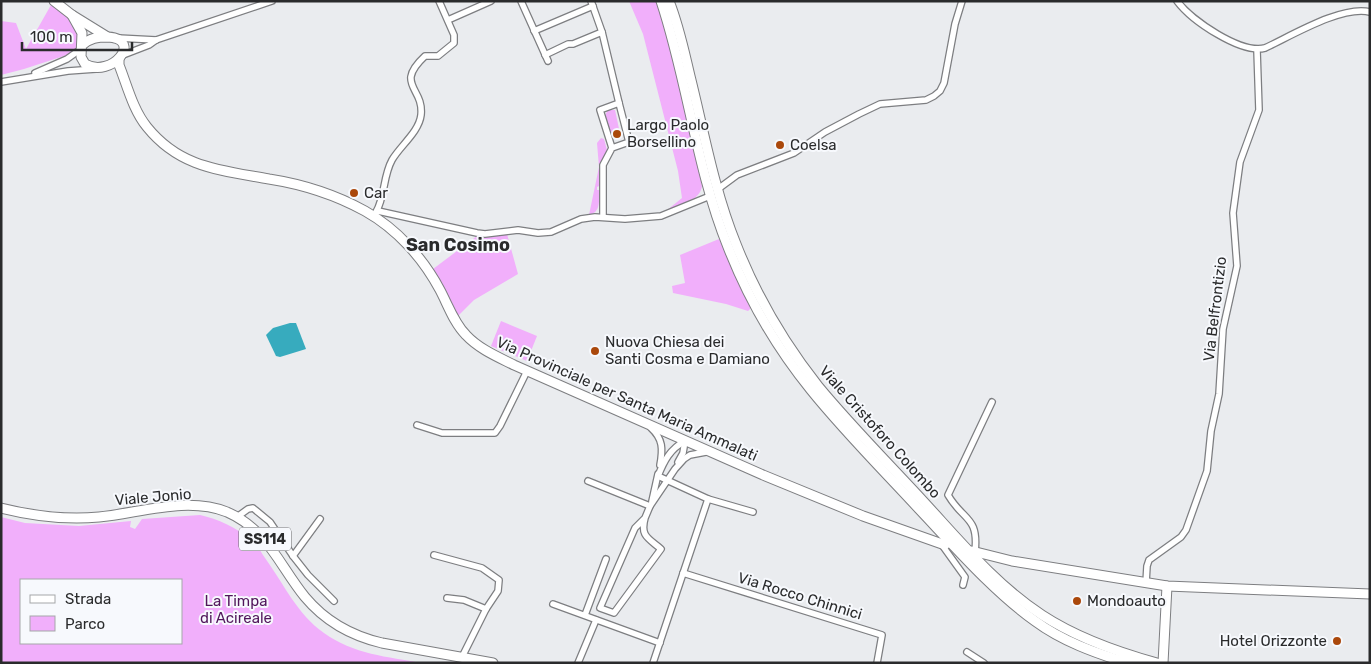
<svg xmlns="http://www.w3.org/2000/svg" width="1371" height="664" viewBox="0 0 1371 664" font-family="Rubik,sans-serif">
  <rect width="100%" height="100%" fill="#eaecef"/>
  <g fill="#f1affb" fill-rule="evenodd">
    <path d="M629 1H656L676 68 702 186C700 201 679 206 666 211L682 198 678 171 643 34Z"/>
    <path d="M51 5C63 14 78 21 78 37 78 45 77 49 70 54L24 69 1 75V21L16 23 26 49Z"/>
    <polygon points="608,110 615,110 621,138 617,140 612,137 605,115"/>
    <path d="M601 138 604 139 607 150 601 163 599 186 597 187V190H599C599 201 601 212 589 215L599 167 597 143Z"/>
    <polygon points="507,234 518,274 474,300 458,316 433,269 477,236 484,237"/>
    <polygon points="719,239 751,308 748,311 726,304 673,293 672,286 685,283 680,255"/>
    <polygon points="501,321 537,336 527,361 491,346"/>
    <path d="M200 515C218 519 236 527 251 540 257 544 261 552 265 558 284 584 297 614 324 633 353 654 388 657 422 663H1V517L25 523 79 526 131 521 130 527 135 529 142 519ZM21 580H181V643H21Z"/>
  </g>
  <polygon fill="#37abbe" points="290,323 296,323 306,349 280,357 276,356 266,335 273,328"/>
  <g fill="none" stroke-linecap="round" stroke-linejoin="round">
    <g stroke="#7d7e81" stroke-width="8">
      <g id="street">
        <polyline points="521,1 548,61"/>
        <polyline points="591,1 602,32 619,103"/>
        <path d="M1177 1C1192 21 1241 54 1265 48 1291 36 1342 5 1370 12"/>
        <polyline points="448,20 491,1"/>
        <polyline points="534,31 593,6"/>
        <polyline points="118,38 156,40"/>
        <polyline points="123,55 149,45 156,40 272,1"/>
        <polyline points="545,55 568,44 573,44 602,32"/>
        <polyline points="35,73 67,59 81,49"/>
        <polyline points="1,82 68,71 96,69"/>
        <polyline points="718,189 737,175 794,153 825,132 859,114 880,104 926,100 934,96 940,91 944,83 955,24 962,1"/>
        <polyline points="378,211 477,233 485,234 518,230 538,233 551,232 581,219 595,217 625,219 661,216 710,196"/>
        <path d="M376 212C385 197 383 176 392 160 400 146 419 132 421 115 424 87 394 85 425 56H438L454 43V35L439 1"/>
        <polyline points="603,217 603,165 612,148 629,142 619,103 600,110 612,148"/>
        <polyline points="417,425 442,433 495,433 500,426 527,371"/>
        <path d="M651 428C663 439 663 449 660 465"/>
        <polyline points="678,462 683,453 685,441"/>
        <polyline points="588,481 650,506"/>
        <polyline points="708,499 753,512"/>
        <polyline points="652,501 658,474"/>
        <polyline points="237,517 248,509 253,508 270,522 293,556 308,575 334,601"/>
        <path d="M645 518C640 536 648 538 661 549L614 613 600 608 635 528 645 518 650 506 675 469 684 459 690 455 706 452"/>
        <polyline points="942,545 965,577 963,585"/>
        <path d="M975 552C979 516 963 521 948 495L992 402"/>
        <polyline points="434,555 482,568 499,580 498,591 486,609"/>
        <polyline points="293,556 320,519"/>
        <polyline points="683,573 882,635 877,663"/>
        <polyline points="1146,583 1147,566 1149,560 1181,537 1186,530 1207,471 1211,431 1219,394 1223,329 1237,266 1233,213 1240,162 1259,110 1257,50"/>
        <polyline points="447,598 464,600 486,609 462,657"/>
        <polyline points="553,604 660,643"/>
        <polyline points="585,615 606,559"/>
        <polyline points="967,652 984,663"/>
        <polyline points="578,663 596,620"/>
        <path d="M653 663 708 499 658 476C664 461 670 449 685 441"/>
      </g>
    </g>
    <g stroke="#7d7e81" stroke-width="11">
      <g id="secondary">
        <polyline points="54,1 72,15 106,36"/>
        <path d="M72 15 82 33 81 57 85 64C112 79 144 39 108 37 97 37 90 38 82 45"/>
        <path d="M119 59V65C127 85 133 110 147 127 180 168 220 170 269 179 301 184 336 195 365 211 397 229 423 258 440 290 448 305 454 323 466 335 479 349 498 357 514 365L763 475 863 516 945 545"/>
        <polyline points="972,551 1012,561 1167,586 1370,594"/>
        <polyline points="1122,658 1138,663"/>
        <polyline points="1163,663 1167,586"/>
      </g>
    </g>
    <g stroke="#7d7e81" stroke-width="11">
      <g id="primary">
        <path d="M661 1C688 82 696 168 728 247 748 298 776 347 811 390 844 431 883 470 919 509 954 546 994 592 1035 621 1062 641 1095 653 1128 663"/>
        <path d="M669 1C679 26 684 51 690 76 704 132 714 190 736 244 756 295 784 343 818 386 851 426 888 463 923 501 960 541 996 585 1042 615 1077 638 1117 652 1157 663"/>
        <path d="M1 508C33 516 67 520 99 517 140 513 187 496 227 512 268 530 279 565 305 597 325 621 352 636 382 643L493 663"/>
      </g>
    </g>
    <use href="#street" stroke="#fff" stroke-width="5.5"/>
    <use href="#secondary" stroke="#fff" stroke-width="9"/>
    <use href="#primary" stroke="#fff" stroke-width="9"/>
  </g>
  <g fill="#aa480b" stroke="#f7f9fd" stroke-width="2">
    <circle cx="617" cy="134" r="5"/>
    <circle cx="780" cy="145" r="5"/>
    <circle cx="354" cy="193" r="5"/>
    <circle cx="595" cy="351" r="5"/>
    <circle cx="1077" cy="601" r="5"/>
    <circle cx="1337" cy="641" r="5"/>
  </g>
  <g text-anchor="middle" stroke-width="4" stroke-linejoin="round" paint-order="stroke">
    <rect fill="#f7f9fd" stroke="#68696b" stroke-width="1" x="239" y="527.5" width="52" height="23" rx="4"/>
    <g font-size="14" font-weight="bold" fill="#2a2b2c">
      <text x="265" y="544">SS114</text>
    </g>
    <g font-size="15" fill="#2a2b2c" stroke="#f7f9fd" text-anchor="start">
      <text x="627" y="130">Largo Paolo<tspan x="627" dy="17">Borsellino</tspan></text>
      <text x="790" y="150">Coelsa</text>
      <text x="364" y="198">Car</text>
      <text x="605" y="347">Nuova Chiesa dei<tspan x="605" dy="17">Santi Cosma e Damiano</tspan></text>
      <text x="1087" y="606">Mondoauto</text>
      <text x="1327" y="646" text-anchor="end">Hotel Orizzonte</text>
    </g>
    <g font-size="15" fill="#2a2b2c" stroke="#f7f9fd">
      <text transform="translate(1215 309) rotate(-83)" y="5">Via Belfrontizio</text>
      <text transform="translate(627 399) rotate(24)" y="5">Via Provinciale per Santa Maria Ammalati</text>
      <text transform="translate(880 432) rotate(48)" y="5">Viale Cristoforo Colombo</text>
      <text transform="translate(153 497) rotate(-5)" y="5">Viale Jonio</text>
      <text transform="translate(800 596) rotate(17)" y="5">Via Rocco Chinnici</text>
    </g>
    <g font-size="15" fill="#51155b" stroke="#f7f9fd">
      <text x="236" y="606">La Timpa<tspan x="236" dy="17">di Acireale</tspan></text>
    </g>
    <g font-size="18" font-weight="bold" fill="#2a2b2c" stroke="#f7f9fd">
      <text x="458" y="251">San Cosimo</text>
    </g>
  </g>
  <rect width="1371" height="664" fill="none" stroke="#2a2b2c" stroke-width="5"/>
  <rect x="20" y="579" width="162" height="65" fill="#f7f9fd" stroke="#a5a7a9"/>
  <rect x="30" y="595" width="25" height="8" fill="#ffffff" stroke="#a5a7a9"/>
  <text x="65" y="604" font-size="15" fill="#2a2b2c">Strada</text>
  <rect x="30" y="616" width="25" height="15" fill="#f1affb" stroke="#a5a7a9"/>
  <text x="65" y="629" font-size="15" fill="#2a2b2c">Parco</text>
  <path d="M22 42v8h110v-8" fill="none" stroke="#2a2b2c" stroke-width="2.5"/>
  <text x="30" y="42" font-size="15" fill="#2a2b2c" stroke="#f7f9fd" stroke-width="4" paint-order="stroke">100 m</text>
</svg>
